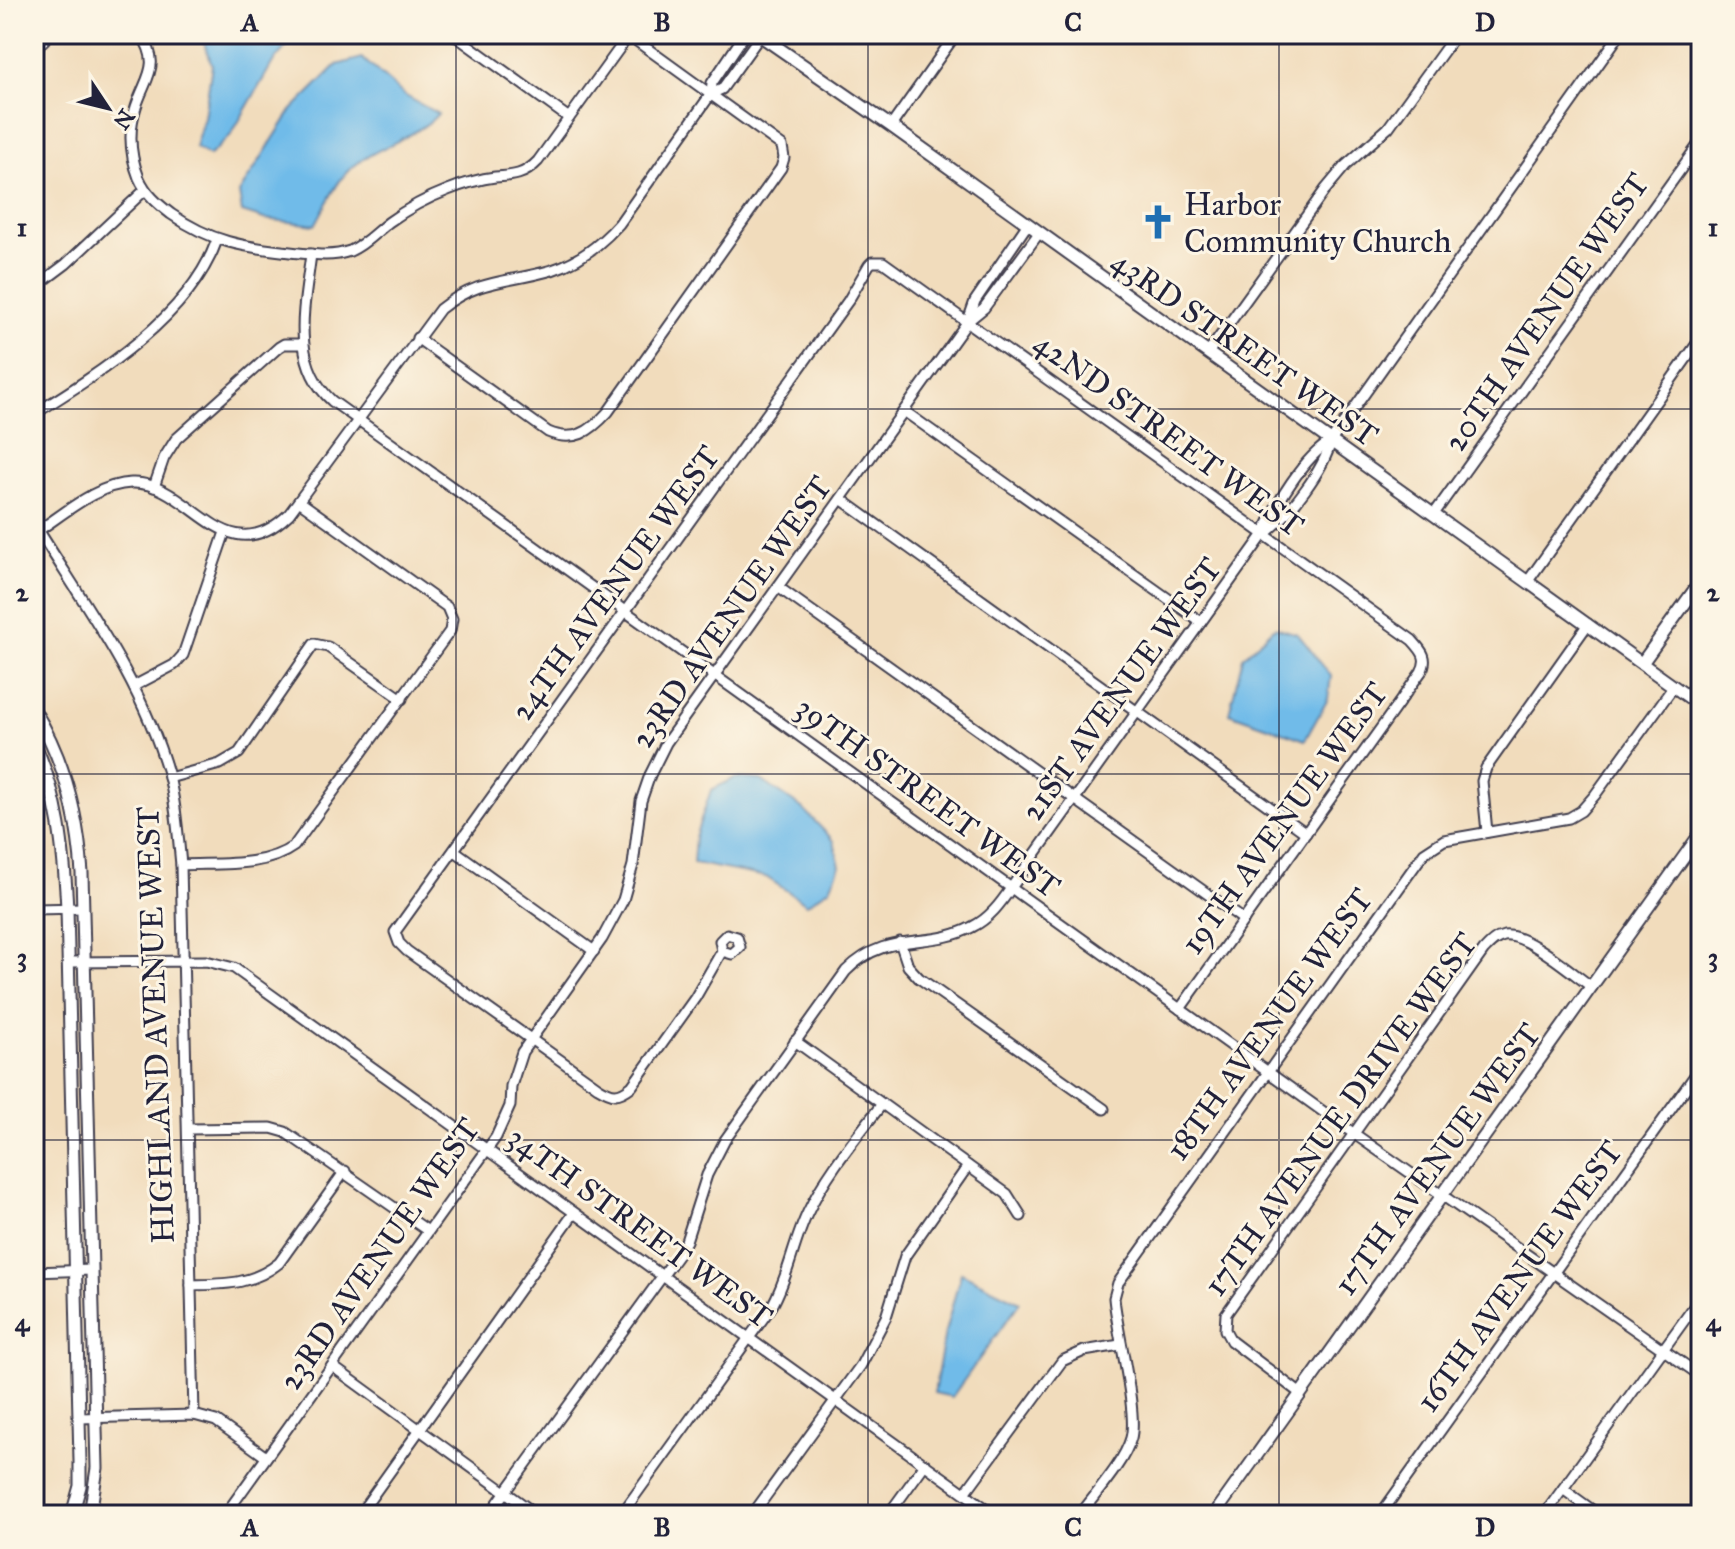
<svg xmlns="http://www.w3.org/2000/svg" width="1735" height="1549" viewBox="0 0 1735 1549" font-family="'IM FELL Great Primer',serif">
  <rect width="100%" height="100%" fill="#fcf5e5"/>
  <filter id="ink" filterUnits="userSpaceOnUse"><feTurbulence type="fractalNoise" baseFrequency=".0125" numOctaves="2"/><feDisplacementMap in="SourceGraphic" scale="16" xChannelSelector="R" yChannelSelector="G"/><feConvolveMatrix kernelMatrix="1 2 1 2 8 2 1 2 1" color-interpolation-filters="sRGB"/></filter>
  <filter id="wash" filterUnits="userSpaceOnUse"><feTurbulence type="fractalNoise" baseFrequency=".006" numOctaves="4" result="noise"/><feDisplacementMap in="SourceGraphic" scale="32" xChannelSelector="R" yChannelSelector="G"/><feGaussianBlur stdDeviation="1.8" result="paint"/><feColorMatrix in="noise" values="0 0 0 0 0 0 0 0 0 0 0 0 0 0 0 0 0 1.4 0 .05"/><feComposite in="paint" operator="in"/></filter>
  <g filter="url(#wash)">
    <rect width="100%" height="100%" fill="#f1dcbc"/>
    <g fill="#6fbbe9" stroke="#486e92" stroke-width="2">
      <polygon points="201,34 297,34 273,62 231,135 209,156 195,147 204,117 212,65"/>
      <path d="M362 58 404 95 438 114C415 139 373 147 348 171 334 185 325 208 315 225L264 219 242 212 239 193 291 111 337 65Z"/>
      <polygon points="1275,627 1298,634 1331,676 1328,699 1305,740 1229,713 1243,657"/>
      <polygon points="735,778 761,780 802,808 834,841 840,866 830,888 807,904 766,877 693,863 695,837 711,790"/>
      <polygon points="961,1273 1020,1302 952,1397 934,1393 945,1332"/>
    </g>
  </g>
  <g filter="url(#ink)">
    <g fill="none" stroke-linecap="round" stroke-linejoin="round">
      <g stroke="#413e4e" stroke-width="13">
        <g id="minor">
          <path d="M141 34C162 66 146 76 136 107 128 131 130 155 139 178 146 194 158 204 171 214 211 242 243 247 290 252 311 254 330 258 350 251 365 245 377 231 389 222 407 209 427 198 448 190 463 184 479 179 495 177 513 176 525 175 538 161L629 35"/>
          <polyline points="453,34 569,118"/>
          <polyline points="34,50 50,34"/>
          <polyline points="711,94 712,83 745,34"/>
          <polyline points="891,126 956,34"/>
          <path d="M311 254C305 305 289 362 332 401L1353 1133 1701 1376"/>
          <polyline points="34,288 66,264 145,190"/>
          <polyline points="968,321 984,308 1039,233"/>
          <path d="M417 338 548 432C574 443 590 432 608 412L781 168 784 158 782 146 627 34"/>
          <polyline points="1208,353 1325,190 1345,166 1388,128 1456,34"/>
          <polyline points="904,411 1201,622"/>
          <path d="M34 414C100 373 190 316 217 240"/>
          <polyline points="154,487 164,458 176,439 279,347 284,344 302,344"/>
          <polyline points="841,499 1306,833"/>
          <polyline points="1434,514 1701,141"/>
          <path d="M34 523C83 603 142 681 168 773 176 803 178 835 181 865L194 1415"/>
          <path d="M1267 532C1290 513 1324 470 1331 441L1620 34"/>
          <path d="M34 536 39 530C65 513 98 484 131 483 191 480 223 577 289 514L440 309C479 278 509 283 552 270 578 262 601 244 619 224L711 94 722 89 760 36"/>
          <polyline points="1528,581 1701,338"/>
          <polyline points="778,587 1244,920"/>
          <polyline points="134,686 174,665 183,655 225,532"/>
          <polyline points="169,778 220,764 239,753 314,644 328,647 402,699"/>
          <polyline points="1487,832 1482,781 1486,768 1588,624"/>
          <polyline points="455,851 594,951"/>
          <path d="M181 865C217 863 264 868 294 846L450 631 452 619 447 607 299 501"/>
          <polyline points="34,909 83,908"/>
          <polyline points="900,942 908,966 919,978 1104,1109"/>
          <path d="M722 951 732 954 740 947 737 937 727 934 720 941 722 951 695 998 632 1086C618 1097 613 1096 598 1087L407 951 399 943 395 932 848 301 869 265 872 262H883L1412 640C1422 651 1429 658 1421 672L1180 1009"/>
          <polyline points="68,962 206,961 234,968 995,1515"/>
          <polyline points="795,1041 1007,1194 1021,1216"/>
          <polyline points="188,1129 271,1128 285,1132 428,1231"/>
          <polyline points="34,1272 92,1270"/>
          <path d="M191 1285C225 1284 252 1285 279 1263L345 1171"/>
          <polyline points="332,1366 537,1515"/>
          <path d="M1301 1394 1231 1341 1225 1330 1226 1314 1484 950C1490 944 1495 938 1504 936 1527 933 1573 974 1592 987"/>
          <polyline points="79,1418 194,1415 216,1421 266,1457"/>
          <polyline points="1563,1489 1599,1515"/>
          <polyline points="965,1493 1062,1361 1084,1351 1120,1345"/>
          <polyline points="225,1515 496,1137 510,1106 511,1086 522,1052 602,939 623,900 633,865 641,801 650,775 666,743 968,321 975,301 1027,225"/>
          <polyline points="359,1515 574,1213"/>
          <path d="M489 1515 677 1256 686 1241 707 1175 725 1140 846 971C887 929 929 950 972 927 989 919 1001 903 1011 888L1264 534C1275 504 1304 457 1331 441"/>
          <path d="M621 1515 772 1306C789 1276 793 1243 808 1212 826 1173 856 1138 882 1104"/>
          <polyline points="752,1515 861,1365 886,1317 905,1256 968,1166"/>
          <polyline points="888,1515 925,1464"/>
          <path d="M1080 1515C1095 1494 1124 1463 1131 1438 1138 1411 1117 1332 1114 1298L1118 1283 1424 853 1444 840 1569 818 1581 811 1595 795 1674 686"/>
          <polyline points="1380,1515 1701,1067"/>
          <polyline points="1544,1515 1701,1297"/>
        </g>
      </g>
      <g stroke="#413e4e" stroke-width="15">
        <g id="tertiary">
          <polyline points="758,34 891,126 1701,706"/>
          <polyline points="1642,663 1701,581"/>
          <path d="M34 710C65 760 78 815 82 873L97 1468 90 1515"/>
          <path d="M34 743C59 796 64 851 67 908L80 1461V1486L72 1515"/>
          <polyline points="1214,1515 1701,833"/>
        </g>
      </g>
      <use href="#minor" stroke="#fff" stroke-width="9"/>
      <use href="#tertiary" stroke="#fff" stroke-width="11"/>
    </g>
  </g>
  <path fill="none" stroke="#22223b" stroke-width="2" stroke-opacity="0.55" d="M456 34V1515M868 34V1515M1279 34V1515M34 409H1701M34 774H1701M34 1140H1701"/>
  <defs>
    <g id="church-bare" transform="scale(2.76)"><path d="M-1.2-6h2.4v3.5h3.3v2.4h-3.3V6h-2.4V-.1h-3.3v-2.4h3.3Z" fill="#1f6fb2" stroke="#fcf5e5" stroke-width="2.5" paint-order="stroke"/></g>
  </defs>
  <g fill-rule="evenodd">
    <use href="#church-bare" x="1158" y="222"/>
  </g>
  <g text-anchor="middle" stroke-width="6" stroke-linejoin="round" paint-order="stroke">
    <g font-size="32" fill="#22223b" stroke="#fcf5e5" text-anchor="start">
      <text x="1184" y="215">Harbor<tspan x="1184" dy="37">Community Church</tspan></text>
    </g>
    <g font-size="32" fill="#22223b" stroke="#fcf5e5">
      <text transform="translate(1546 312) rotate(-55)" y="11">20TH AVENUE WEST</text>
      <text transform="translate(1245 348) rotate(35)" y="11">43RD STREET WEST</text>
      <text transform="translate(1169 434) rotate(36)" y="11">42ND STREET WEST</text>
      <text transform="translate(615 583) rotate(-54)" y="11">24TH AVENUE WEST</text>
      <text transform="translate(731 612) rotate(-55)" y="11">23RD AVENUE WEST</text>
      <text transform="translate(1121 689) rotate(-54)" y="11">21ST AVENUE WEST</text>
      <text transform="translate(928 797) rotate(36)" y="11">39TH STREET WEST</text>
      <text transform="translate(1284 818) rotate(-54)" y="11">19TH AVENUE WEST</text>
      <text transform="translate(1269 1024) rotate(-54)" y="11">18TH AVENUE WEST</text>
      <text transform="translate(155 1025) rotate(-92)" y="11">HIGHLAND AVENUE WEST</text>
      <text transform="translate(1340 1114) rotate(-54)" y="11">17TH AVENUE DRIVE WEST</text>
      <text transform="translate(1437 1159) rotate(-54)" y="11">17TH AVENUE WEST</text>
      <text transform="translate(640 1227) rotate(36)" y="11">34TH STREET WEST</text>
      <text transform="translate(379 1254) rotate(-55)" y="11">23RD AVENUE WEST</text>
      <text transform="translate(1519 1276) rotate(-54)" y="11">16TH AVENUE WEST</text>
    </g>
  </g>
  <rect width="1735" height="1549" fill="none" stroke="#fcf5e5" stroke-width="88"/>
  <g transform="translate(108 108) rotate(125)" stroke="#fcf5e5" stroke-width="6" paint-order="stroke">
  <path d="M0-6L14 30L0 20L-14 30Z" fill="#22223b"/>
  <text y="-12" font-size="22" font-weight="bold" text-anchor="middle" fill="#22223b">N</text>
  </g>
  <rect x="44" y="44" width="1647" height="1461" fill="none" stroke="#22223b" stroke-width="3"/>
  <g font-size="26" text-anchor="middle" font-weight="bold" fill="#22223b">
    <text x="250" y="31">A</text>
    <text x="662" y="31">B</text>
    <text x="1073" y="31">C</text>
    <text x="1485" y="31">D</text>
    <text x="22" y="236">1</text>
    <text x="1713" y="236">1</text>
    <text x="22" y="601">2</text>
    <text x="1713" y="601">2</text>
    <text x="22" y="966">3</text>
    <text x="1713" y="966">3</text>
    <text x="22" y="1331">4</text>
    <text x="1713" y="1331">4</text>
    <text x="250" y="1536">A</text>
    <text x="662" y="1536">B</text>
    <text x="1073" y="1536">C</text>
    <text x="1485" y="1536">D</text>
  </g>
</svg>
